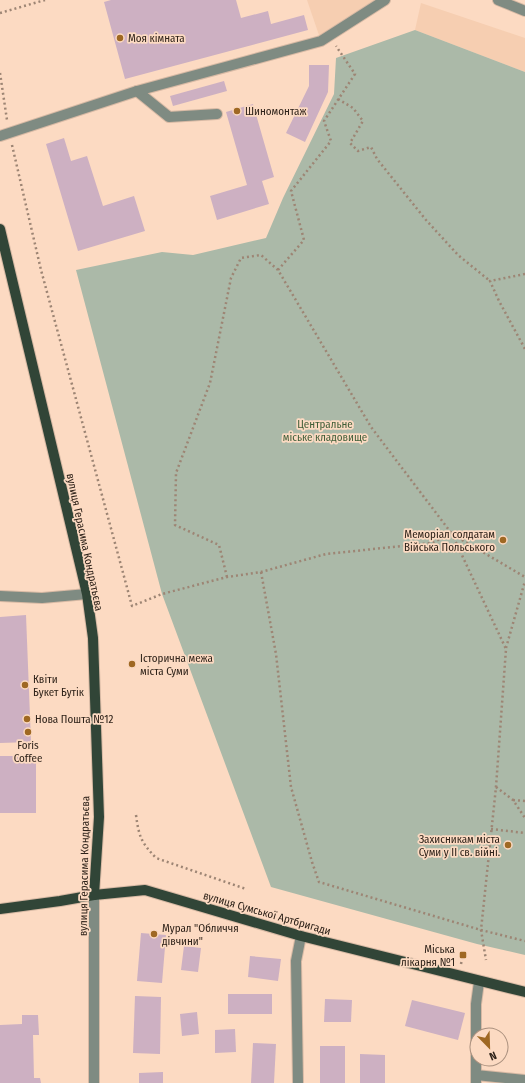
<svg xmlns="http://www.w3.org/2000/svg" width="525" height="1083" viewBox="0 0 525 1083" font-family="'Fira Sans Condensed',sans-serif">
  <rect width="100%" height="100%" fill="#fcdac2"/>
  <g fill="#f6ceb1">
    <polygon points="307,0 385,0 321,41"/>
    <polygon points="421,3 525,38 525,72 415,30"/>
  </g>
  <polygon fill="#abb9a8" points="415,30 525,72 525,955 477,944 271,887 162,594 76,270 162,252 193,255 266,238 283,198 334,94 336,58"/>
  <g fill="#cdb0c2">
    <polygon points="111,0 236,0 241,18 268,11 271,24 304,15 308,30 125,79 104,2"/>
    <polygon points="309,65 329,65 328,92 305,142 286,133 309,86"/>
    <polygon points="224,81 227,91 173,106 170,96"/>
    <polygon points="253,104 274,177 262,181 269,204 217,220 210,196 247,185 226,112"/>
    <polygon points="64,138 71,161 87,156 103,206 134,196 145,231 78,251 46,144"/>
    <polygon points="26,615 31,742 0,743 0,617"/>
    <rect x="0" y="756" width="36" height="57"/>
    <polygon points="141,933 166,935 162,983 137,981"/>
    <polygon points="184,946 201,948 198,972 181,970"/>
    <polygon points="250,956 281,959 278,981 248,977"/>
    <rect x="228" y="994" width="44" height="20"/>
    <polygon points="135,996 161,997 160,1054 133,1053"/>
    <polygon points="325,999 352,1000 351,1022 324,1022"/>
    <polygon points="412,1000 465,1013 458,1040 405,1026"/>
    <polygon points="197,1012 199,1034 182,1036 180,1014"/>
    <polygon points="22,1015 38,1015 39,1035 33,1035 34,1078 40,1078 41,1083 0,1083 0,1025 22,1024"/>
    <polygon points="235,1029 236,1052 215,1053 215,1030"/>
    <polygon points="253,1043 276,1044 274,1083 251,1083"/>
    <rect x="320" y="1046" width="25" height="37"/>
    <polygon points="360,1054 385,1055 385,1083 360,1083"/>
    <polygon points="163,1072 163,1083 139,1083 139,1073"/>
  </g>
  <g fill="none" stroke-linecap="round" stroke-linejoin="round">
    <g stroke="#d7b9a4" stroke-width="12">
      <g id="minor">
        <polyline points="498,0 525,11"/>
        <polyline points="137,91 169,117 217,114"/>
        <polyline points="0,136 137,91 321,41 385,0"/>
        <polyline points="0,596 42,598 87,594"/>
        <polyline points="94,895 94,1083"/>
        <polyline points="476,1075 525,1080"/>
        <polyline points="298,1083 296,961 301,936"/>
        <polyline points="476,1083 476,1004 479,982"/>
      </g>
    </g>
    <g stroke="#d7b9a4" stroke-width="12">
      <g id="major">
        <polyline points="0,229 87,594 93,638 99,817 94,895"/>
        <polyline points="0,909 60,901 94,895 145,890 301,936 525,992"/>
      </g>
    </g>
    <g stroke="#9d8574" stroke-width="2.5" stroke-dasharray="2 3" stroke-linecap="butt">
      <polyline points="0,13 45,0"/>
      <polyline points="0,73 7,120"/>
      <polyline points="338,99 353,108 363,121 350,143 358,151 371,147 377,159 426,220 458,255 490,281"/>
      <polyline points="12,145 41,270 132,606 162,594 227,577 261,572 326,554 431,543 452,534 506,649 496,787 481,930 486,960"/>
      <polyline points="278,270 304,240 291,191 331,141 324,121 355,74 336,46"/>
      <polyline points="525,274 490,281 499,301 525,349"/>
      <polyline points="261,572 276,654 291,787 312,862 319,882 481,930 525,941"/>
      <polyline points="227,577 219,545 175,525 176,473 210,383 231,278 241,258 261,255 278,270 371,427 452,534 525,577"/>
      <polyline points="506,648 525,581"/>
      <polyline points="496,787 513,800 525,818"/>
      <polyline points="513,800 525,801"/>
      <path d="M136 815C139 837 141 842 156 858L246 889"/>
      <polyline points="491,829 525,833"/>
      <polyline points="461,964 463,955"/>
    </g>
    <use href="#minor" stroke="#7f8b82" stroke-width="10"/>
    <use href="#major" stroke="#314537" stroke-width="10"/>
  </g>
  <g fill="#9f6823" stroke="#fcdac2" stroke-width="1.5">
    <circle cx="120" cy="38" r="4"/>
    <circle cx="237" cy="111" r="4"/>
    <circle cx="503" cy="540" r="4"/>
    <circle cx="132" cy="664" r="4"/>
    <circle cx="25" cy="685" r="4"/>
    <circle cx="27" cy="719" r="4"/>
    <circle cx="28" cy="732" r="4"/>
    <circle cx="508" cy="845" r="4"/>
    <circle cx="154" cy="934" r="4"/>
    <rect x="459" y="951" width="8" height="8" rx="2"/>
  </g>
  <g text-anchor="middle" stroke-width="3.5" stroke-linejoin="round" paint-order="stroke">
    <g font-size="11" fill="#2e2219" stroke="#fcdac2" text-anchor="start">
      <text x="128" y="42">Моя кімната</text>
      <text x="245" y="115">Шиномонтаж</text>
      <text x="495" y="538" text-anchor="end">Меморіал солдатам<tspan x="495" dy="13">Війська Польського</tspan></text>
      <text x="140" y="662">Історична межа<tspan x="140" dy="13">міста Суми</tspan></text>
      <text x="33" y="683">Квіти<tspan x="33" dy="13">Букет Бутік</tspan></text>
      <text x="35" y="723">Нова Пошта №12</text>
      <text x="28" y="749" text-anchor="middle">Foris<tspan x="28" dy="13">Coffee</tspan></text>
      <text x="500" y="843" text-anchor="end">Захисникам міста<tspan x="500" dy="13">Суми у ІІ св. війні.</tspan></text>
      <text x="162" y="932">Мурал "Обличчя<tspan x="162" dy="13">дівчини"</tspan></text>
      <text x="455" y="953" text-anchor="end">Міська<tspan x="455" dy="13">лікарня №1</tspan></text>
    </g>
    <g font-size="11" fill="#3f5e38" stroke="#fcdac2">
      <text x="325" y="428">Центральне<tspan x="325" dy="13">міське кладовище</tspan></text>
    </g>
    <g font-size="11" fill="#2e2219" stroke="#fcdac2">
      <text transform="translate(85 542) rotate(78)" y="4">вулиця Герасима Кондратьєва</text>
      <text transform="translate(84 866) rotate(-89)" y="4">вулиця Герасима Кондратьєва</text>
      <text transform="translate(267 913) rotate(16)" y="4">вулиця Сумської Артбригади</text>
    </g>
  </g>
  <g transform="translate(489 1047) rotate(157)"><circle r="19" fill="#fcdac2" stroke="#aa907e"/>
  <path d="M0-3L7 15L0 10L-7 15Z" fill="#9f6823"/>
  <text y="-6" font-size="11" font-weight="bold" text-anchor="middle" fill="#2e2219">N</text>
  </g>
</svg>
